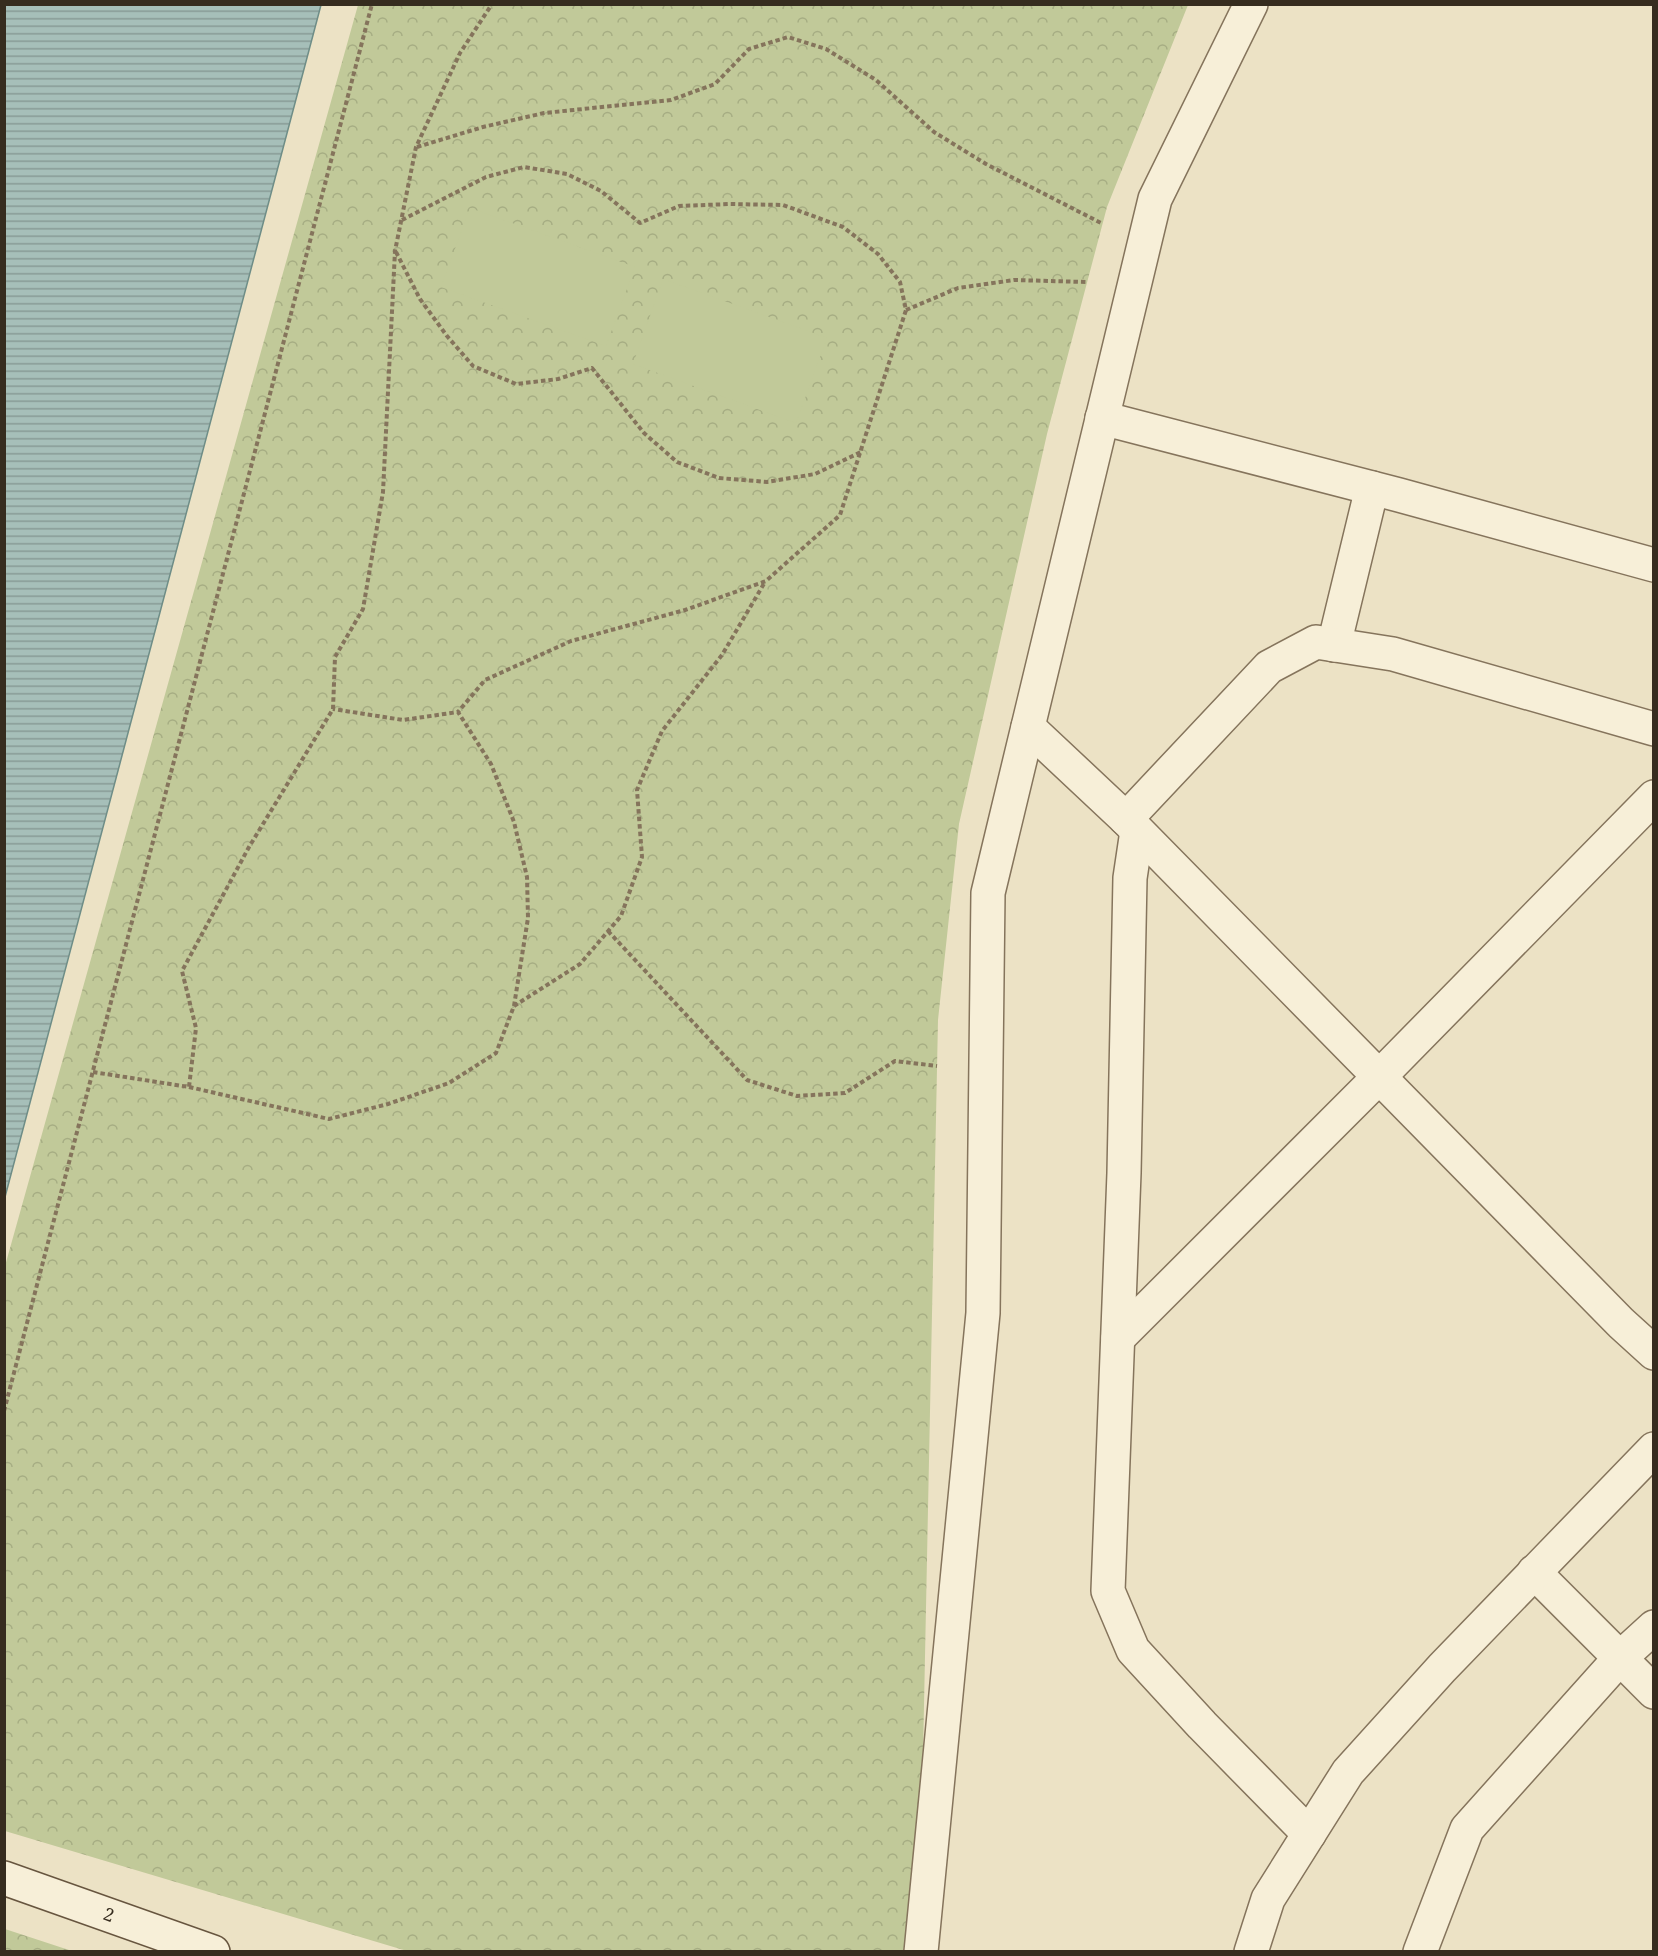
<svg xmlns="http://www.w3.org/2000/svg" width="1658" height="1956" viewBox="0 0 1658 1956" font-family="'Noto Serif',serif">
  <defs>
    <pattern id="park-crowns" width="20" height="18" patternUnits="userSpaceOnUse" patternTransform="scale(1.5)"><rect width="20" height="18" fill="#c1c999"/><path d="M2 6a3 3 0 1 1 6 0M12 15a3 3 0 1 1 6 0" fill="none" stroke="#a6ad83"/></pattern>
    <pattern id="water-rules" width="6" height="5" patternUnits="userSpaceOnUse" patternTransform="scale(1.5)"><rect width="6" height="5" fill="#a6bfb9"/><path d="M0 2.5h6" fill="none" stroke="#889b96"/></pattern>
  </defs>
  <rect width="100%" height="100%" fill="#ece2c5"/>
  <g fill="url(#park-crowns)">
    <polygon points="358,5 1188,5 1107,207 1047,434 959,824 938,1020 919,1951 407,1951 5,1831 5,1266"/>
    <polygon points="5,1929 72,1951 5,1951"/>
  </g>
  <g fill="#c1c999">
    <polygon points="470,208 635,267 606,346 441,287"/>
    <polygon points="663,279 827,338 796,423 633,364"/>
  </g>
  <polygon fill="url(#water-rules)" stroke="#6e8d87" stroke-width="1.5" points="5,4 321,5 5,1197 4,5"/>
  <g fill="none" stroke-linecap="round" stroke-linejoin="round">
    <g stroke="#85745c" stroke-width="36">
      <g id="minor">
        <polyline points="1102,418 1399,495 1654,565"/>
        <polyline points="1334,645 1372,488"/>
        <polyline points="1028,727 1126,819 1621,1323 1654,1353"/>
        <polyline points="1126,819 1269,667 1316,642 1393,654 1654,729"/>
        <polyline points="1137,831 1130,878 1124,1173 1108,1591 1133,1650 1202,1725 1309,1834"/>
        <polyline points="1118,1338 1379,1077 1654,797"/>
        <polyline points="1534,1572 1654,1692"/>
        <polyline points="921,1952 983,1313 988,893 1155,199 1251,4"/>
        <polyline points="1251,1952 1268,1899 1348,1772 1442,1668 1654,1449"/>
        <polyline points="1420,1952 1467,1829 1620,1658 1654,1627"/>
      </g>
    </g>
    <g stroke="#67553f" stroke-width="36">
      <g id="secondary">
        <path id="s1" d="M4 1878 213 1952"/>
      </g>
    </g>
    <g stroke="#85745c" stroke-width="4" stroke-dasharray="4.5 3" stroke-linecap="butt">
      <polyline points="417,147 483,127 544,113 671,100 715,84 749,49 788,37 826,49 876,80 934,132 986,164 1103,224"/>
      <polyline points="402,220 486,177 524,167 567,174 601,191 640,223 679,206 730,204 783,205 843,227 878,254 900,282 906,310 840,515 766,581 685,610 571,641 485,680 458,712"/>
      <polyline points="396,252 420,299 447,336 473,366 516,384 558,379 592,368 644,433 677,462 719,478 767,482 815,474 861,452"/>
      <polyline points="906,310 958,288 1014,280 1087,282"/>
      <polyline points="608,931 747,1080 797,1096 845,1093 895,1061 937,1066"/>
      <polyline points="514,1006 580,964 621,916 642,857 637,790 662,731 722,655 765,582"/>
      <polyline points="93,1072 189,1087 196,1028 182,971 249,847 333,709 335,657 363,609 383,492 395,251 416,147 460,53 492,4"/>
      <polyline points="189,1087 329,1119 388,1104 449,1083 496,1053 514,1006 528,918 527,877 514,822 491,764 458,712 403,720 333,709"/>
      <polyline points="4,1411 372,4"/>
    </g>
    <use href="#minor" stroke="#f7efd8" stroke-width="33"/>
    <use href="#secondary" stroke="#f7efd8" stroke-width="33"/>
  </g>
  <g text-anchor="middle" stroke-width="5" stroke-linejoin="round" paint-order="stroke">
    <g font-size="18" fill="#362c1f" stroke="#f3ecd4">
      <text dy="6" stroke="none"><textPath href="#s1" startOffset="111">2</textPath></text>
    </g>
  </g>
  <rect width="1658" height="1956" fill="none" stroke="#362c1f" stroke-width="12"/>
</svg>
